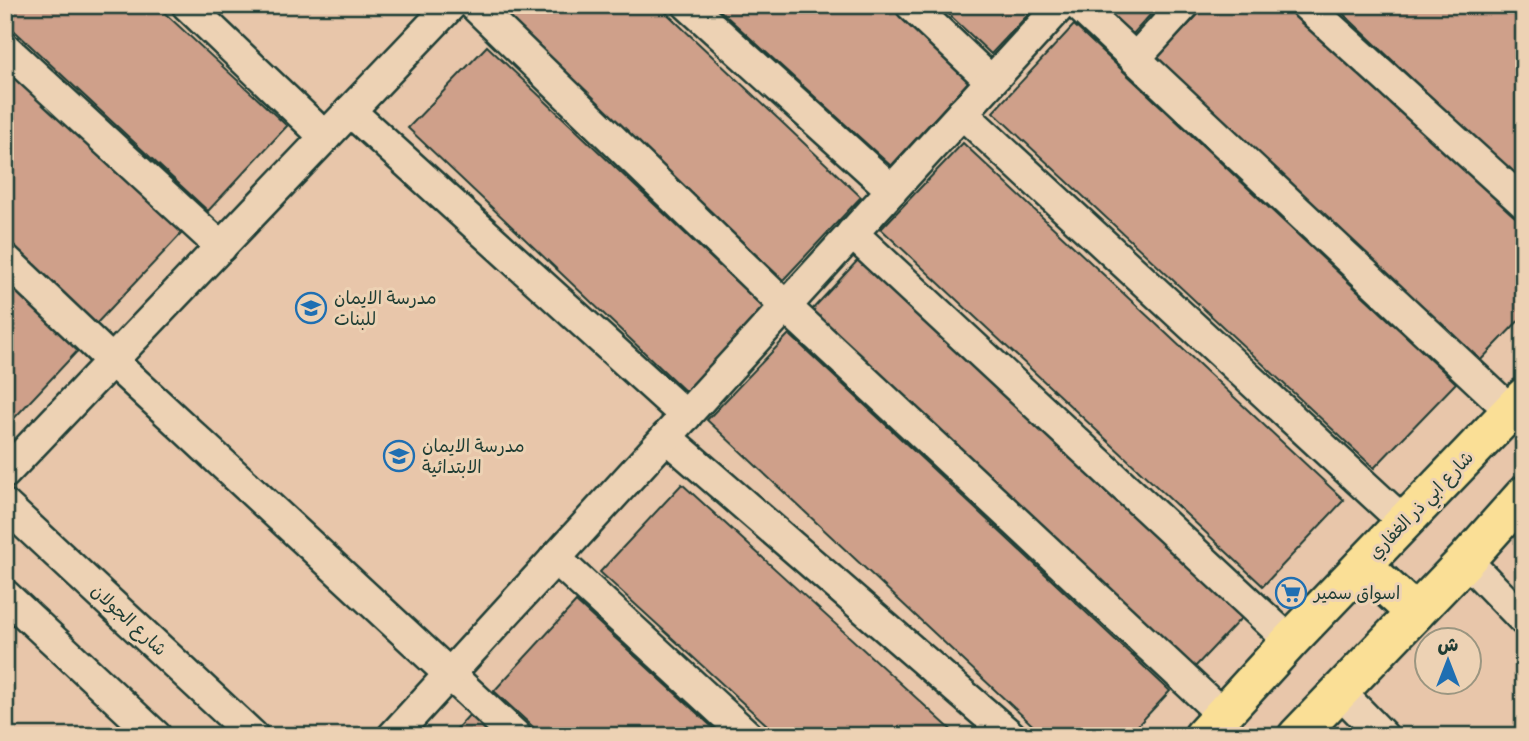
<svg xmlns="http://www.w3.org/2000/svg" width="1529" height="741" viewBox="0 0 1529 741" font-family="Delius,'Playpen Sans Arabic',sans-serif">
  <rect width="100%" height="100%" fill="#e8c6aa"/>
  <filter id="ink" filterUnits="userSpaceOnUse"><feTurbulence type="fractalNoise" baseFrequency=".0143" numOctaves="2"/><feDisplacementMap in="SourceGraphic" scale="14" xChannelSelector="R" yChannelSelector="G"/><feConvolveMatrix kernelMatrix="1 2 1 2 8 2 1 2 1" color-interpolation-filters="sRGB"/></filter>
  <g filter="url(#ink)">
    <g fill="#cfa08a" stroke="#1f3d34" stroke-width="2">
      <polygon points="5,5 156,5 287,126 208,211 5,22"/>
      <polygon points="515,5 658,5 861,197 783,280 504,17"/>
      <polygon points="714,5 889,5 971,79 891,166"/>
      <polygon points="939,5 1037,5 991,54"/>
      <polygon points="1101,5 1159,5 1133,34"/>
      <polygon points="1207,5 1293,5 1524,224 1524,315 1474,367 1152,63"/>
      <polygon points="1334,5 1524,5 1524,185"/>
      <polygon points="1074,25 1456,383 1374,468 993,112"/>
      <polygon points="487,46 765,309 686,392 408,128"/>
      <polygon points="5,64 183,232 95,325 5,240"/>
      <polygon points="963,143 1344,500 1263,586 881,229"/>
      <polygon points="859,259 1244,615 1194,668 809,313"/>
      <polygon points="5,270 84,344 5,428"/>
      <polygon points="789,334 1170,691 1128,736 1044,736 707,420"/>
      <polygon points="682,484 958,736 779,736 600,572"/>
      <polygon points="576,602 722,736 543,736 494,691"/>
      <polygon points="472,712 498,736 450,736"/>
    </g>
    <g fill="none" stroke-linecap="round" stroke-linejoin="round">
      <g stroke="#1f3d34" stroke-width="35">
        <g id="minor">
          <polyline points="187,5 325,137"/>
          <polyline points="474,5 785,306 1222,714"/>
          <polyline points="688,5 892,190"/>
          <polyline points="911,5 991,81"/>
          <polyline points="1078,5 1511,411"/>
          <polyline points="1306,5 1524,203"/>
          <polyline points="5,48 221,247"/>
          <polyline points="1135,59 1184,5"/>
          <polyline points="350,111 686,416"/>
          <polyline points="962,113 1404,522"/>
          <polyline points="852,233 1290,641"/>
          <polyline points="5,259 112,361 516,736"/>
          <polyline points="666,437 1011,736"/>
          <polyline points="5,473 451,5"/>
          <polyline points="5,505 253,736"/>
          <polyline points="555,558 748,736"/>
          <polyline points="1466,560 1524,620"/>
          <polyline points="5,595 156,736"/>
          <polyline points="1340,692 1383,736"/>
          <polyline points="393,736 1061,5"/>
        </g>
      </g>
      <g stroke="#1f3d34" stroke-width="42">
        <g id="major">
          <polyline points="1363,565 1415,613"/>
          <polyline points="1203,736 1290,641 1524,397"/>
          <polyline points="1297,736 1466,560 1524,495"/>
        </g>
      </g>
      <use href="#minor" stroke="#edd2b4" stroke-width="30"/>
      <use href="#major" stroke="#fadf96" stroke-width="37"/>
    </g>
  </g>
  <defs>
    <g id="school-ring" transform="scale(1.575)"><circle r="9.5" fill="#edd2b4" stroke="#1f6fb2" stroke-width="1.5"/><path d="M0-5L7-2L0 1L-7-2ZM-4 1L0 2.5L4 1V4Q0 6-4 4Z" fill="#1f6fb2"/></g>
    <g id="supermarket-ring" transform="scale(1.575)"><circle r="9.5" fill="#edd2b4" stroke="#1f6fb2" stroke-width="1.5"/><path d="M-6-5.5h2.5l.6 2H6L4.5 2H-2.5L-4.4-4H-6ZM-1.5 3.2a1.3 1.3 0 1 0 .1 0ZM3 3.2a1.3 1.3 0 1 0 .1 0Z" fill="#1f6fb2"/></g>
  </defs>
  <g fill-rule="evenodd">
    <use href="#school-ring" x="311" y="308"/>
    <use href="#school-ring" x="399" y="456"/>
    <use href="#supermarket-ring" x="1291" y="593"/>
  </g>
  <g text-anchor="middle" stroke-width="6" stroke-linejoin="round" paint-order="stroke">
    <g font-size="18" fill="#1f3d34" stroke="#edd2b4" text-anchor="start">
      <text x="334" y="304">مدرسة الايمان<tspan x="334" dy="21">للبنات</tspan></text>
      <text x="422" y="452">مدرسة الايمان<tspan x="422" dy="21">الابتدائية</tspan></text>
      <text x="1314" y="599">اسواق سمير</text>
    </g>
    <g font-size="18" fill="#1f3d34" stroke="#edd2b4">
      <text transform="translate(1421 505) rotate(-46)" y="6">شارع ابي ذر الغفاري</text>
      <text transform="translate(129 620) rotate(43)" y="6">شارع الجولان</text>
    </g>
  </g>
  <rect width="1529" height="741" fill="none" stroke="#edd2b4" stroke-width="28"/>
  <rect x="14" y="14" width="1501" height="713" fill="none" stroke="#1f3d34" stroke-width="2.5" filter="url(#ink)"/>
  <g transform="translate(1448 661)"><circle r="33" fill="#edd2b4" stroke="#9b9681" stroke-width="2"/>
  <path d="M0-5L12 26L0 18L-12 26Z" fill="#1f6fb2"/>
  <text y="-10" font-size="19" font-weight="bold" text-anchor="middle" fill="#1f3d34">ش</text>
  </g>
</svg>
